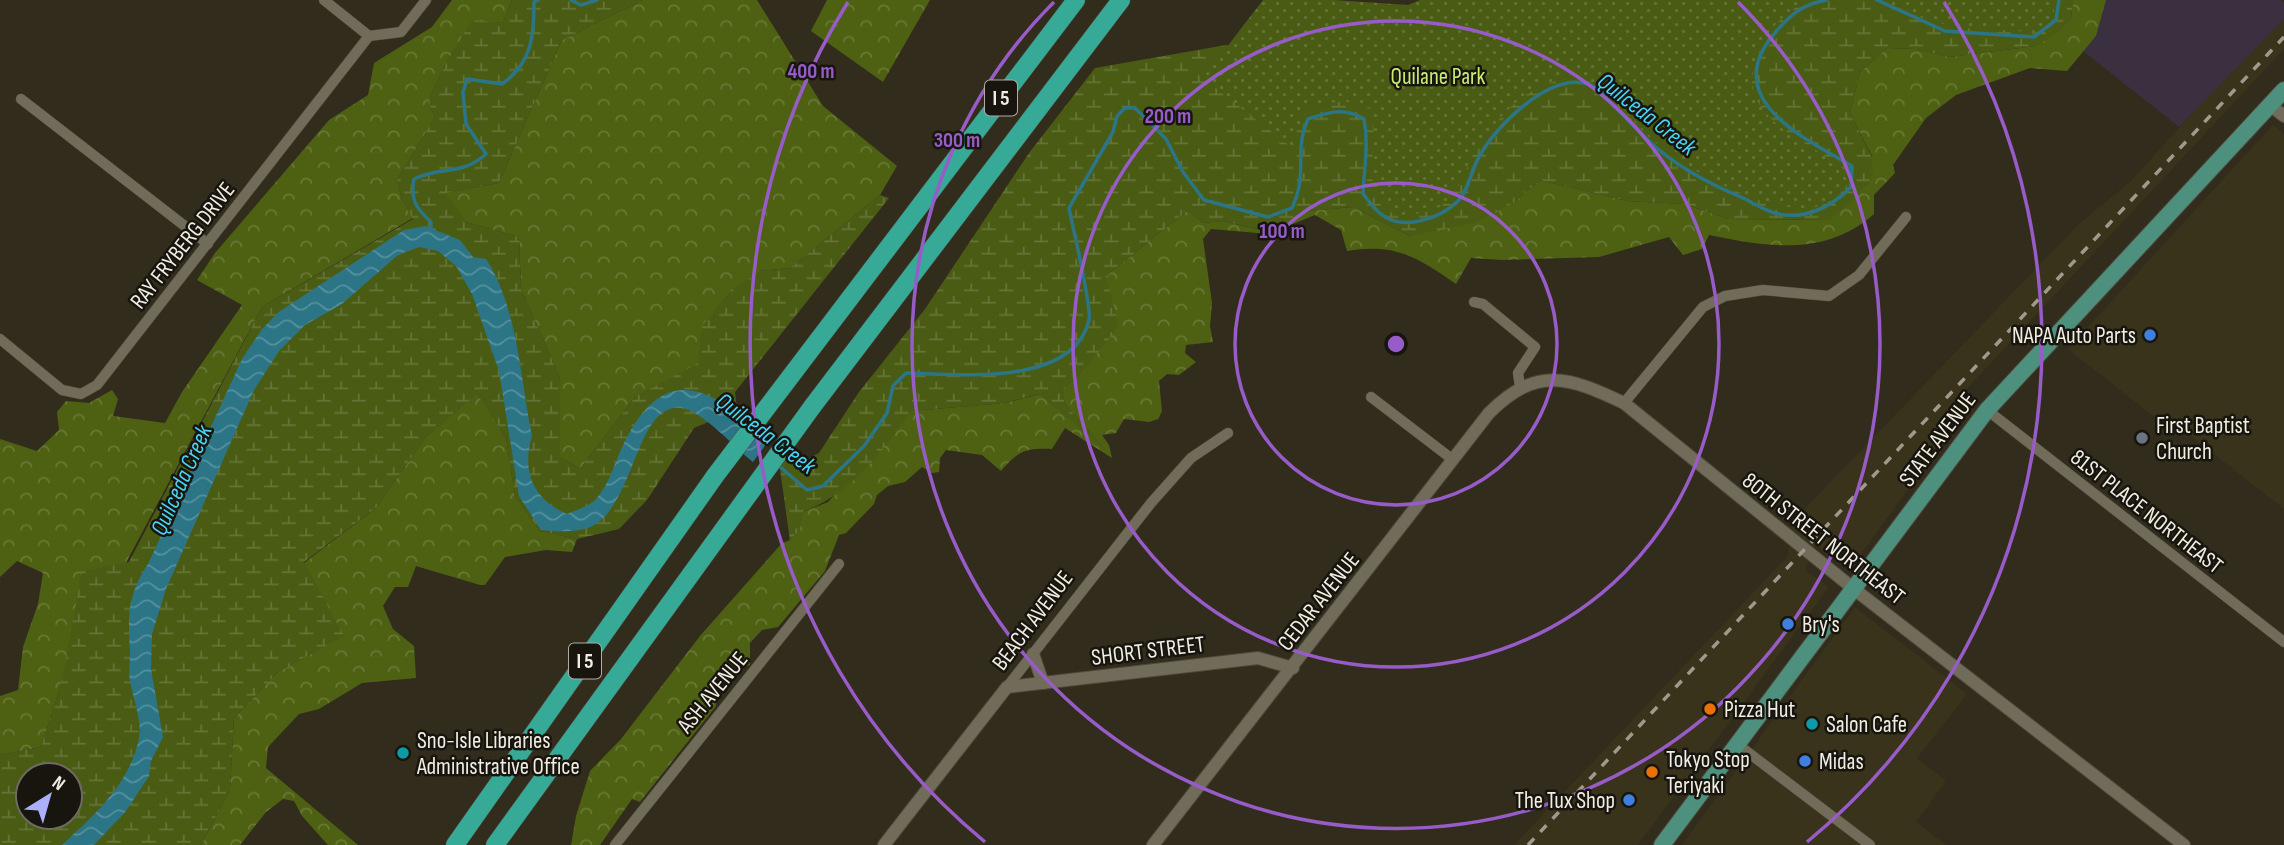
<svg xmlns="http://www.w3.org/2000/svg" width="2284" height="845" viewBox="0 0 2284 845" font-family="'Sofia Sans Condensed',sans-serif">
  <defs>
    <pattern id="forest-crowns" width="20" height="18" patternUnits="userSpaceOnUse" patternTransform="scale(1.75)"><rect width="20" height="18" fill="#4e6113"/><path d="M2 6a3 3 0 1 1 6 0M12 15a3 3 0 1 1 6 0" fill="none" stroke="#687835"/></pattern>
    <pattern id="wetland-marsh" width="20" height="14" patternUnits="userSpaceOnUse" patternTransform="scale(1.75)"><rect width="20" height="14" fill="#4a5c14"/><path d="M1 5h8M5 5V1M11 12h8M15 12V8" fill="none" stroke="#657436"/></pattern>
    <pattern id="park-dots" width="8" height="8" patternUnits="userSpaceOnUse" patternTransform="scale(1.75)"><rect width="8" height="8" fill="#4a5c14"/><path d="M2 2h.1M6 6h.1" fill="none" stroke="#657436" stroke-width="1.8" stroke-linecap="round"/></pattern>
    <pattern id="water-waves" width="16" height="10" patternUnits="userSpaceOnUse" patternTransform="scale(1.75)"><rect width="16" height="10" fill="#2b7587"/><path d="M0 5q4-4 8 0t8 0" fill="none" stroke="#55909d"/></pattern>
  </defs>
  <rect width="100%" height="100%" fill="#322c1d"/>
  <g fill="#3a331c">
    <polygon points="2284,19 2284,49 1948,409 1960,418 1856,561 1844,564 1816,545 1805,570 1829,587 1638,845 1514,845 1788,556 1791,523 2079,224 2130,182 2215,88"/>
    <polygon points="2273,125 2284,134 2284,509 2176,424 2171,430 2068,349"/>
    <polygon points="1855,607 1967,694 1917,758 1946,781 1916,822 1946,845 1682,845"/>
  </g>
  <polygon fill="#3a303f" points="2106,0 2281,0 2284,3 2284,19 2179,127 2083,51 2096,36"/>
  <g fill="url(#forest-crowns)">
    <polygon points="452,0 512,0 503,23 472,21 445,65 428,102 435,117 397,180 402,200 413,218 262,307 61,685 41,747 0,755 0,696 18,690 23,647 38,604 43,573 17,561 0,577 0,439 37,451 59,430 57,412 66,401 89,403 112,390 118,399 113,416 165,423 182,392 242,305 197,280 215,253 329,120 368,95 374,63 432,27"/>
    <polygon points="643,0 757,0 823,106 897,166 880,195 790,268 760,271 702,362 635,397 580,469 560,457 560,378 521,289 519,237 466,222 445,193 499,183 562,40"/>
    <polygon points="827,0 930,0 883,82 811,31"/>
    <path d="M2073 0H2106L2096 36 2067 71 2030 68 1956 95 1926 118 1893 165 1895 173 1874 195V214C1825 257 1769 247 1709 235L1702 249 1683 255 1669 237 1599 257 1502 260 1471 258 1456 284C1417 257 1396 243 1347 251L1341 230 1315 215 1269 234 1211 229 1203 239 1212 303 1210 326 1213 342 1186 345 1185 353 1196 362 1179 375 1167 374 1159 381 1162 411 1158 419 1149 422 1124 419 1116 433 1102 435 1109 445 1112 458 1065 428 1052 449C1025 448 1018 451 1001 471L982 455 946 450 940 458 939 472 932 473 922 467 905 482 888 486 877 495 874 504 846 533 839 535 825 571 778 627 762 630 750 643V665L731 671 717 683 716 706 640 802 632 799 600 845H571L576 816 590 771 621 739 700 636 782 543C798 539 800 527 803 512L828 502 911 411 1005 403 1040 394 1105 449 1065 404 1062 389 1080 375 1106 276 1188 210 1203 223 1222 221 1266 231 1308 211 1353 207 1410 236 1513 203 1540 180 1627 201 1684 204 1729 219 1829 220 1868 183 1872 156 1850 113 1860 72 1887 48 1916 49 1950 57 2036 46 2071 18Z"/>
    <polygon points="477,393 506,438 515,496 540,531 577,539 572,552 546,550 505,557 485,585 480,585 416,566 408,587 395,587 383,606 393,629 414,646 416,678 362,683 319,709 299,714 268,747 266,768 358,845 328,845 302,816 294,801 283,799 266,812 240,845 201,845 230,790 234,718 278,672 343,636 304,563 376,508 425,438"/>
  </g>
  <g fill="url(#wetland-marsh)" fill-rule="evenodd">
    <path d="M512 0H643L562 40 499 183 446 193 466 222 519 237 521 289 560 378V457L580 469 635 397 698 363 701 327 730 291 760 271 790 268 880 195 889 198 735 392 737 410 694 428 647 500 619 529 577 539 540 531 515 496 506 438 477 394 425 438 376 508 304 562 344 636 278 672 234 718 230 790 201 845H0V755L41 747 61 685 82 571 129 562 262 307 413 219 402 200 397 180 435 117 428 102 445 65 472 20 503 23ZM28 775H70V817H28Z"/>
    <path d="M1692 0H2073L2071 18 2060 31 2036 46 1950 57 1916 49 1887 48 1860 72 1850 113 1872 157 1873 173 1868 183 1847 206 1829 220 1729 219 1684 204 1627 201 1540 180 1513 203 1476 223 1410 236 1353 207 1308 211 1267 231 1222 221 1203 223 1188 210 1106 276 1119 326 1080 375 1062 389 1065 404 1108 452 1039 394 1005 403 911 411C881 453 852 493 803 512L800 529 790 541 776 440 804 461 819 453 859 392 925 309 1029 153 1095 68 1226 45 1327 48Z"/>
  </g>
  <g fill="url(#park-dots)">
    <path d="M1263 0H1334L1408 5 1420 0H1808C1785 13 1766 28 1760 54 1758 63 1752 69 1752 79 1753 124 1812 144 1841 167L1847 174 1846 187C1838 196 1828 204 1815 207 1770 215 1692 173 1658 145 1637 127 1620 106 1603 86 1549 61 1503 107 1475 151 1465 167 1459 195 1441 206 1426 215 1410 214 1394 215 1354 177 1383 155 1370 109 1351 97 1325 102 1306 110L1301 124 1290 137 1296 151 1203 78Z"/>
    <path d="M1883 0H2054C2057 43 2029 30 2002 30 1953 29 1926 23 1883 0Z"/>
  </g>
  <path fill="url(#water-waves)" d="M425 226 460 240 473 257 486 259C518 308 520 378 532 436 521 472 534 500 567 514 576 510 590 506 596 499 611 482 615 460 625 441 667 357 715 391 769 440L753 462C736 449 702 410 681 408 634 403 636 510 588 528 573 533 556 531 541 530L519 496 499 371 472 294 456 266 438 251 419 247 398 255 342 304 305 325 279 351 254 390 166 589 152 634 151 669 163 737 151 761 149 776 126 811 94 845H62C93 816 127 787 138 743 143 724 135 704 131 686 128 676 130 664 130 654 128 615 127 596 149 562L242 359 262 329 280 311 404 230Z"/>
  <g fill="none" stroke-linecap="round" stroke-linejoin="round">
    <g stroke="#2b7587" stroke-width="3.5">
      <polyline points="571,0 581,5 597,0"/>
      <polyline points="1877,0 1945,31 2034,37 2056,20 2059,0"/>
      <path d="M431 231V222C416 208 410 200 414 179 441 166 462 176 486 154L466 124 463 92 467 79 502 84C532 63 534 36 534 2L538 0"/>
      <path d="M778 465 807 490 823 486 864 446 887 413 893 386 906 373C957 374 1073 388 1089 320 1092 306 1073 229 1069 208L1113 132 1117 116 1125 108H1135L1166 139 1183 172 1204 200 1268 217 1292 208C1309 172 1293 152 1308 119 1329 112 1344 107 1364 119 1369 144 1364 168 1363 194 1369 201 1374 209 1381 214 1402 232 1441 218 1458 201 1469 190 1471 170 1479 157 1495 127 1549 72 1588 84 1600 88 1637 131 1650 142 1677 167 1707 183 1741 197 1752 202 1763 210 1775 213 1803 221 1832 207 1851 187L1852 166C1804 138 1719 99 1774 34 1790 15 1802 4 1827 0"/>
    </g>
    <g stroke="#4e493b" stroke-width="11">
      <g id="minor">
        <polyline points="324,0 369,36"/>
        <polyline points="369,36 401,32 426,0"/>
        <polyline points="21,99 208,244"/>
        <polyline points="1474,302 1483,304 1535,347 1518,373 1520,387"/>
        <polyline points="0,339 62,390 81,394 97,385 369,36"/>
        <polyline points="1371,397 1452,459"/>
        <polyline points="1624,403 1703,307 1725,296 1763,290 1829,296 1859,275 1906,217"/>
        <polyline points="1987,410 2284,642"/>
        <polyline points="1007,687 1151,503 1191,458 1228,433"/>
        <polyline points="1737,744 1870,845"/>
        <polyline points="615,845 839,564"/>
      </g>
    </g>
    <g stroke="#4e493b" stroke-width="14">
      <g id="tertiary">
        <polyline points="2270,105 2284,116"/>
        <polyline points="1033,654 1043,683"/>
        <polyline points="884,845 1007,687 1258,658 1293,668"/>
        <path d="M1153 845 1489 413C1537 365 1569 377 1624 403L1854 589 2184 845"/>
      </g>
    </g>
    <g stroke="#4e493b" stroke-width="18">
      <polyline id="primary" points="1662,845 1987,410 2284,90"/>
    </g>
    <g stroke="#4e493b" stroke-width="19">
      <g id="motorway">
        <polyline points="455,845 715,476 1076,0"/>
        <polyline points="495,845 812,407 1121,0"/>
      </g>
    </g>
    <use href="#minor" stroke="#716b59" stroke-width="10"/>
    <use href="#tertiary" stroke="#716b59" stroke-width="12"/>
    <use href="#primary" stroke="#4e907e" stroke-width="16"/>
    <use href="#motorway" stroke="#37a997" stroke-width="18"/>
    <polyline stroke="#9f9a8e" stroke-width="3.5" stroke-dasharray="9 9" stroke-linecap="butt" points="1528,845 2284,37"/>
  </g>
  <g fill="none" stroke="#985cc8" stroke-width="3.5">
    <circle cx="1396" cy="344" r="161"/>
    <circle cx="1396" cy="344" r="323"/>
    <path d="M1738 2A484 484 0 1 1 1054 2"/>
    <path d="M985 842A646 646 0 0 1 848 2M1944 2A646 646 0 0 1 1807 842"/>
  </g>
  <g fill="#3f7fe0" stroke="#17150e" stroke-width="2.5">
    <circle cx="2150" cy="335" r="7"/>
    <circle cx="1788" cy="624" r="7"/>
    <circle cx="1805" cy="761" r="7"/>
    <circle cx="1629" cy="800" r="7"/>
  </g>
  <circle fill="#6b7280" stroke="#17150e" stroke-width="2.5" cx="2142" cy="438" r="7"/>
  <g fill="#e8710a" stroke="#17150e" stroke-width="2.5">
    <circle cx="1710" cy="709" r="7"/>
    <circle cx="1652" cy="772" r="7"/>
  </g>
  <g fill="#0f9aa8" stroke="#17150e" stroke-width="2.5">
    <circle cx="1812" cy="724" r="7"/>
    <circle cx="403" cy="753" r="7"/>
  </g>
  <g text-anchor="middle" stroke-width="5" stroke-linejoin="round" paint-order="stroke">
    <g fill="#17150e" stroke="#b0aca3" stroke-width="2">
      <rect x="985" y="80.5" width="32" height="35" rx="5"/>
      <rect x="569" y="643.5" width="32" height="35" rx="5"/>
    </g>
    <g font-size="21" font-weight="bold" fill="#f1ede3">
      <text x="1001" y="105">I 5</text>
      <text x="585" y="668">I 5</text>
    </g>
    <g font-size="23" fill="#caee70" stroke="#17150e">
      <text x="1438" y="84">Quilane Park</text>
    </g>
    <g font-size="23" fill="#f1ede3" stroke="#17150e">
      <text transform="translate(182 245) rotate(-52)" y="8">RAY FRYBERG DRIVE</text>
      <text transform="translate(1937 439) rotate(-53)" y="8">STATE AVENUE</text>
      <text transform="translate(2147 511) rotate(38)" y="8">81ST PLACE NORTHEAST</text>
      <text transform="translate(1824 538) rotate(38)" y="8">80TH STREET NORTHEAST</text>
      <text transform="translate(1318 601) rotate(-52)" y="8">CEDAR AVENUE</text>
      <text transform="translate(1032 620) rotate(-53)" y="8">BEACH AVENUE</text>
      <text transform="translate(1148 650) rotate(-7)" y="8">SHORT STREET</text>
      <text transform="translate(712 692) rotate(-51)" y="8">ASH AVENUE</text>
    </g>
    <g font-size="23" fill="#f1ede3" stroke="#17150e" text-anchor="start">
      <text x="2136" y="343" text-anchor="end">NAPA Auto Parts</text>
      <text x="2156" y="433">First Baptist<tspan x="2156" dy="26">Church</tspan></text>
      <text x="1802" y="632">Bry's</text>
      <text x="1724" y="717">Pizza Hut</text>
      <text x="1826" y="732">Salon Cafe</text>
      <text x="417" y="748">Sno-Isle Libraries<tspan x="417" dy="26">Administrative Office</tspan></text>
      <text x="1666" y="767">Tokyo Stop<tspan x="1666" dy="26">Teriyaki</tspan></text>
      <text x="1819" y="769">Midas</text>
      <text x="1615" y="808" text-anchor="end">The Tux Shop</text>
    </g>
    <g font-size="24" font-style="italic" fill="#47d4f6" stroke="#17150e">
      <text transform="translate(1647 114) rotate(38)" y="8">Quilceda Creek</text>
      <text transform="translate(766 433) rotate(37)" y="8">Quilceda Creek</text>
      <text transform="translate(181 480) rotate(-66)" y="8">Quilceda Creek</text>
    </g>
  </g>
  <circle cx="1396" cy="344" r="10" fill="#985cc8" stroke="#17150e" stroke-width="3.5"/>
  <g font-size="21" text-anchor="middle" font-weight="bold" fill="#985cc8" stroke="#17150e" stroke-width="5" stroke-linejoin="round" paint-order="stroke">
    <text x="811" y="78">400 m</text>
    <text x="1168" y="123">200 m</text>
    <text x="957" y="147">300 m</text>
    <text x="1282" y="238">100 m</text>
  </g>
  <g transform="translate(49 796) rotate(37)"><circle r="33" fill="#17150e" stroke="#6e6b63" stroke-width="2"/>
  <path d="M0-5L12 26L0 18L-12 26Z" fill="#acaffb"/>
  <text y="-10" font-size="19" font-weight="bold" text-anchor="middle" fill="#f1ede3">N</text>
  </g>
</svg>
